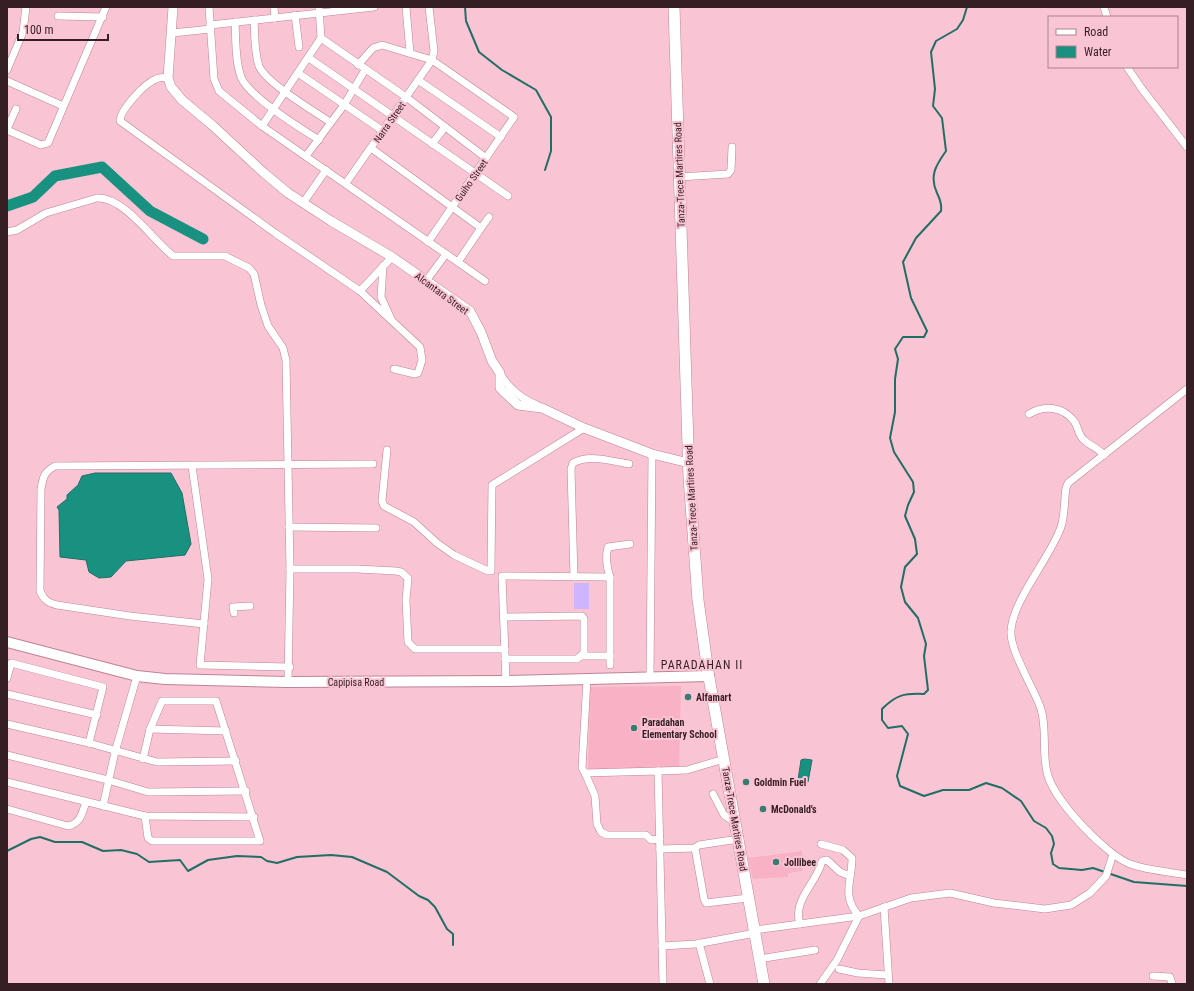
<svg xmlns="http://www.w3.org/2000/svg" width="1194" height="991" viewBox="0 0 1194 991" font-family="'Roboto Condensed',sans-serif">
  <rect width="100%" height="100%" fill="#f9c4d3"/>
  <g fill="#f9b1c5">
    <polygon points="681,686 679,769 588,770 590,687"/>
    <polygon points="802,851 803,867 802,871 788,873 788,877 753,879 748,858"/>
  </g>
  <rect fill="#cfb5fd" x="574" y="583" width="15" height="26"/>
  <g fill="#189181" stroke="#216e65">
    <polygon points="95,473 171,473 182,493 191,544 185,555 126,561 111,577 99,578 89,572 86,560 60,557 59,510 57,507 67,499 67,495 78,485 82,476"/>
    <polygon points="804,759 812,760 808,782 798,780 801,760"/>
  </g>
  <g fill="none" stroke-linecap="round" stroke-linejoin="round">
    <g stroke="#216e65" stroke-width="2">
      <polyline points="465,7 466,21 479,52 502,70 536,90 551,117 551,151 545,170"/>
      <path d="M967 7 963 20 957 29 936 41 931 52 935 89 933 106 942 118 946 151C936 165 929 176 937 193 940 199 942 204 941 211L916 238 903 262 911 298 927 331 924 337H903L895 349 898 359 895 379V412L890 438 894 452 913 482 914 492 908 505 905 516 915 539 917 554 905 567 901 587 905 602 918 618 926 644 924 656 928 690 924 694C904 693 896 695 882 709V720L888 728 902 726 908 734 897 776 900 786 924 796 943 790H969L986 783 1002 788 1021 801 1034 821 1046 828 1052 836 1054 844 1051 853 1053 864 1059 868 1082 870 1093 868 1134 882 1187 886"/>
      <polyline points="7,851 31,839 40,837 55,842 82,842 103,851 121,850 137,854 149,862 180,860 188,871 208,860 237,856 261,857 267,861 277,863 297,857 331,855 352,857 387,872 419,896 428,900 435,907 447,929 453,934 453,945"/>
    </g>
    <polyline stroke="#189181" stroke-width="11" points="7,206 33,197 55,176 102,167 150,211 203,239"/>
    <g stroke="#bf8394" stroke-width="8">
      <g id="minor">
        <polyline points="209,7 214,79 219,91 262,126 485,281"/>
        <polyline points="274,7 275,18"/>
        <polyline points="406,7 410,53"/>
        <polyline points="1104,7 1107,17"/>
        <polyline points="295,15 299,47"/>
        <polyline points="58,16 103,17"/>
        <path d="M254 20C255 35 254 52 259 66 266 83 314 111 330 122"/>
        <path d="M235 22C236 39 235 61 241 77 248 96 300 128 319 140"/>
        <polyline points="210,25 374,7"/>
        <polyline points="172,33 211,29"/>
        <polyline points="321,38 406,97 486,158"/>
        <polyline points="309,58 508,196"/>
        <polyline points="1127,67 1142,89 1187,147"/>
        <polyline points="7,70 23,32 26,7"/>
        <polyline points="298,73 383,131"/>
        <path d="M168 78C163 77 160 77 156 79 145 83 120 110 120 121L275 233 360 291 420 347 422 360 418 373 415 374 394 369"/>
        <polyline points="418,80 501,137"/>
        <polyline points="7,81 63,106"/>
        <polyline points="262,126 321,38 319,7"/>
        <polyline points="7,129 16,109"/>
        <polyline points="7,130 41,145 48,143 106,7"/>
        <polyline points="432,144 445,127"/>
        <polyline points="371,148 481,228 489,217"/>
        <polyline points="306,156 344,105 365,70"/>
        <polyline points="679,177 728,174 731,170 732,147"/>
        <polyline points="346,183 432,60 382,45 373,48 358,65"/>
        <polyline points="303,203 326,170"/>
        <path d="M7 232 17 230 46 213 97 198C123 196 153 240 173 256H225L249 268 254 274 261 305 268 326 283 348 286 360 290 569 288 682"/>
        <polyline points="428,242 514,117 432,60 434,51 429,7"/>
        <polyline points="458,262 481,228"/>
        <polyline points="383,266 381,297 391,319"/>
        <polyline points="426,281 446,254"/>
        <polyline points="360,291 392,257"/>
        <path d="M500 374C510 389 520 398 537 405"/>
        <path d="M1187 389 1068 483 1066 488C1064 501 1065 515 1061 527 1050 558 1013 600 1011 630 1009 650 1034 688 1041 709 1047 729 1042 752 1047 772 1052 799 1106 855 1130 864 1146 870 1170 872 1187 875"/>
        <path d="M1029 414C1044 405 1062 406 1074 421 1078 426 1078 435 1084 440 1090 446 1097 447 1104 455"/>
        <polyline points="387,450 382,501 384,506 414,522 437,543 454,555 488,571 491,571 491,567 492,485 584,428"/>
        <polyline points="192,466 208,579 200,665 290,667"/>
        <polyline points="289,527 376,528"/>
        <polyline points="290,569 357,569 396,571 401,572 408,578 406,600 408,642 415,649 505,649"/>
        <path d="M574 577 571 469 573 463C589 454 611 461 629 464"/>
        <polyline points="234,613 233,607 250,606"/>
        <polyline points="504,617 582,616 584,619 584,653 577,659 505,659"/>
        <path d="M204 624 130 616 57 605C48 603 44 600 40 591L41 489C43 477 44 472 55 466L373 464"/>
        <polyline points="581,656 610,656"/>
        <path d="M610 665V577C607 568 605 557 608 547L630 544"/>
        <polyline points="7,678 11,663 103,687 89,743"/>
        <polyline points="650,678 652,454"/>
        <polyline points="587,679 582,768 585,773 658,771 663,984"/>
        <polyline points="506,681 502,576 610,577"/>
        <polyline points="7,694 97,715"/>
        <polyline points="7,724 89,743 157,762 236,761"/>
        <polyline points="150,729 226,731"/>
        <polyline points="7,755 108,780 148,792 246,791"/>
        <polyline points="143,759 150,729 162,701 216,701 260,841 152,841 148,838 145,816"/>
        <polyline points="658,771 687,770 724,759"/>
        <polyline points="585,773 595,796 597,824 601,832 607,835 646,835 651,840 660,839"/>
        <polyline points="7,782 145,816 254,817"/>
        <polyline points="713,794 724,815 736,823"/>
        <polyline points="103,806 115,752 137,676"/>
        <path d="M7 809 68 826C81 823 82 813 86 802"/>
        <path d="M821 844 843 850 852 858C852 881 841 896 859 916L911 898 950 893 994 903 1045 909 1071 905 1090 893 1106 876 1113 854"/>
        <polyline points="695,848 704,899 706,903 748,898"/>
        <polyline points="660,849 695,848 699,845 739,839"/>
        <polyline points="884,907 889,984"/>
        <path d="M800 924C792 900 817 883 822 861L827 860 840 872 850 876"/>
        <polyline points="699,943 710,984"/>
        <polyline points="662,946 696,944 750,934 754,930 859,916"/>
        <polyline points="759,959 815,950"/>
        <polyline points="839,969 858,973 887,975"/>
        <polyline points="1153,976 1170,977 1172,984"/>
        <polyline points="820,984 837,960 859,916"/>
      </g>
    </g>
    <g stroke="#bf8394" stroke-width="10">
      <polyline id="tertiary" points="173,7 168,78 171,87 182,100 212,125 264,173 288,193 331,221 392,257 470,311 481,332 492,361 500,373 500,388 518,405 542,408 584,428 652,454 689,463"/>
    </g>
    <g stroke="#bf8394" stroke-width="12">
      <polyline id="secondary" points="7,642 137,676 165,679 288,682 506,681 709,676"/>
    </g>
    <g stroke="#bf8394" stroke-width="12">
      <polyline id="primary" points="674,7 689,477 698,600 708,672 764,984"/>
    </g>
    <use href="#minor" stroke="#fff" stroke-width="7"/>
    <use href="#tertiary" stroke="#fff" stroke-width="9"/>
    <use href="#secondary" stroke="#fff" stroke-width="10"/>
    <use href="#primary" stroke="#fff" stroke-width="11"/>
  </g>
  <g fill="#377c70" stroke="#f9c4d3" stroke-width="1.5">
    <circle cx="688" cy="697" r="4"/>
    <circle cx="634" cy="728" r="4"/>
    <circle cx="746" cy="782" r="4"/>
    <circle cx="763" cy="809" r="4"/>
    <circle cx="776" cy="862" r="4"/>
  </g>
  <g text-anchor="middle" stroke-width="4" stroke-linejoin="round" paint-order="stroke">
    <g font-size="10" fill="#361e25" stroke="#f9c4d3">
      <text transform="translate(389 122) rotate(-55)" y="4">Narra Street</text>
      <text transform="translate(679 175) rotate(-92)" y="4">Tanza-Trece Martires Road</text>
      <text transform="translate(471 180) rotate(-55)" y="4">Guiho Street</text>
      <text transform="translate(442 293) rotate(36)" y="4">Alcantara Street</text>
      <text transform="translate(691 498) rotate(-93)" y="4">Tanza-Trece Martires Road</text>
      <text x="356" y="686">Capipisa Road</text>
      <text transform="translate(735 819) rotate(80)" y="4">Tanza-Trece Martires Road</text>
    </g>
    <g font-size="10" font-weight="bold" fill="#361e25" stroke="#f9c4d3" text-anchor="start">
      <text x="696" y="701">Alfamart</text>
      <text x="642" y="726">Paradahan<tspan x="642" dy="12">Elementary School</tspan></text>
      <text x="754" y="786">Goldmin Fuel</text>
      <text x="771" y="813">McDonald's</text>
      <text x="784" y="866">Jollibee</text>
    </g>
    <g font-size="12" letter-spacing="1" fill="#361e25" stroke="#f9c4d3">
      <text x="702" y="669">PARADAHAN II</text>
    </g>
  </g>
  <rect width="1194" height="991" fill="none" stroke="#361e25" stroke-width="16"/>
  <rect x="1048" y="16" width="130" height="52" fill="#f9c4d3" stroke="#ab828d"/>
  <rect x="1056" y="29" width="20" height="6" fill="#ffffff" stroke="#ab828d"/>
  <text x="1084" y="36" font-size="12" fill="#361e25">Road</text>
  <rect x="1056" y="46" width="20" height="12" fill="#189181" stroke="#ab828d"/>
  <text x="1084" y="56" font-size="12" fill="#361e25">Water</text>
  <path d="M18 34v6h90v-6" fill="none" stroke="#361e25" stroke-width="2"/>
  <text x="24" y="34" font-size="12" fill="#361e25" stroke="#f9c4d3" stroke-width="3" paint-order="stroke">100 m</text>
</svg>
